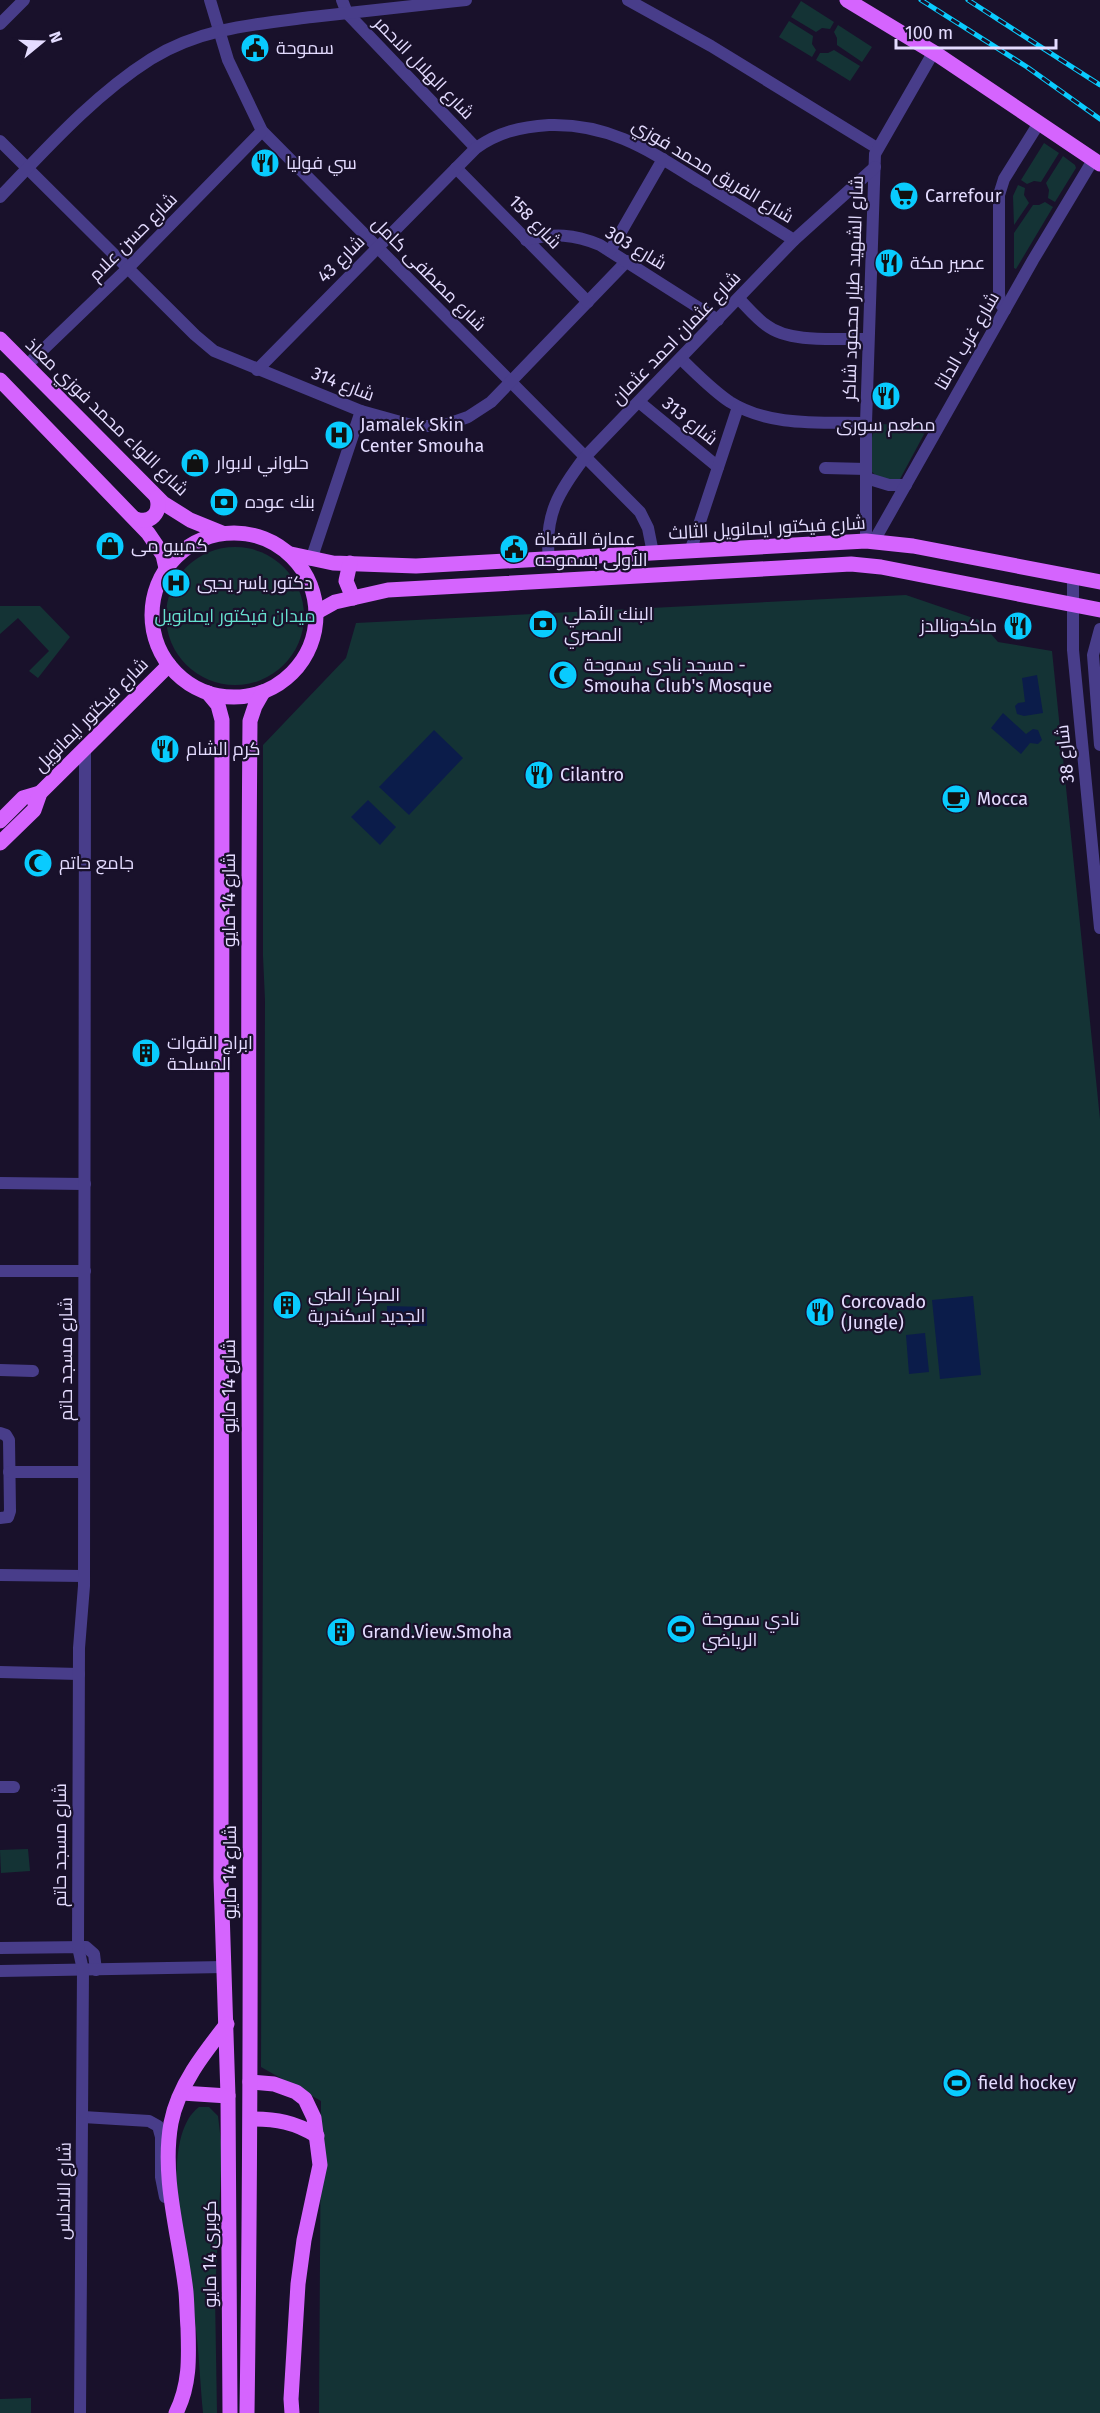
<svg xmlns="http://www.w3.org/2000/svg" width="1100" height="2413" viewBox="0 0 1100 2413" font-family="'Fira Sans',Cairo,sans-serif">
  <rect width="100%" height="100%" fill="#19112b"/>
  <g fill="#143335">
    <polygon points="801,1 834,22 830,29 822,28 816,32 791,17"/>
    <polygon points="789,21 813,36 812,44 816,50 812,57 779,37"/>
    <polygon points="838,25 872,47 862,62 837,45 837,38 834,32"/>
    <polygon points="834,50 860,66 850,81 816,60 820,53 828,53"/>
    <polygon points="1044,143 1059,153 1041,182 1034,181 1027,184 1021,180"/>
    <polygon points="1063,156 1075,165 1076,168 1055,202 1048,198 1049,190 1046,183"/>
    <polygon points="1018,185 1025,188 1024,195 1029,203 1014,225 1013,196"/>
    <polygon points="1045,202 1053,207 1016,269 1014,268 1014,233 1033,205 1039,205"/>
    <polygon points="874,424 929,425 900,479 881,480 872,472 871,445"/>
    <circle cx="235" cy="616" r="69"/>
    <polygon points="906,595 979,620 998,642 1052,651 1100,1119 1100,2413 319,2413 321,2101 261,2067 265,1000 263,956 263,745 346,658 356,623"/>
    <polygon points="0,606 40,606 70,637 38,678 29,671 49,651 18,618 0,634"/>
    <polygon points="28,1849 30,1871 1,1873 0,1850"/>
    <path d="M199 2107H209L218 2116 222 2150 215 2295 217 2413H203C200 2382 199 2351 195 2321 188 2272 155 2140 199 2107Z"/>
    <polygon points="31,2398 31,2413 0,2413 0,2399"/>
  </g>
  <g fill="#0b1c4a">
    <polygon points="1037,675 1043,713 1024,716 1017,714 1015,706 1018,703 1025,702 1022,678"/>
    <polygon points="1003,713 1026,734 1033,729 1038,730 1042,740 1038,744 1030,743 1021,754 991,728"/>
    <polygon points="434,730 463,758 409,815 379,787"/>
    <polygon points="368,800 396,827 380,845 351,817"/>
    <polygon points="973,1296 981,1375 940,1379 932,1300"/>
    <polygon points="387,1306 427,1307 427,1326 387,1325"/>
    <polygon points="925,1333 929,1372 909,1374 906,1335"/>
  </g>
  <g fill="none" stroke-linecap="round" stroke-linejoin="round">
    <g stroke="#483d8a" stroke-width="12">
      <polyline points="210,0 228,60 262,131 640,512 648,528 653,553"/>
      <polyline points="342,0 347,13 476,148"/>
      <polyline points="628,0 711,46 877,148"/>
      <polyline points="0,24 24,0"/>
      <polyline points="0,141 195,335 214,351 361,411 415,426 442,426 468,417 491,402 627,261"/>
      <polyline points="456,168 588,302"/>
      <path d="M0 197C46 149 94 95 151 59 201 28 256 24 312 17 364 11 415 6 466 0"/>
      <path d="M526 240C554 233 574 234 600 245L718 320"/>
      <polyline points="610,251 663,159"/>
      <path d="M739 299C748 308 756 318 766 325 790 344 839 338 868 339"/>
      <polyline points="1005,310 1000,303 999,293 999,195 1004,179 1039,123"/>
      <path d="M681 359C697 374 712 390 730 402 770 427 820 422 866 423"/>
      <polyline points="26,366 128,268 262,131"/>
      <path d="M257 370 476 148C499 132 520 127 549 125 610 123 650 151 700 182 732 201 763 221 794 240"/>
      <polyline points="639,402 718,467"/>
      <polyline points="825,468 866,469"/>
      <polyline points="866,478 889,485 906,485"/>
      <polyline points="866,541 866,423 875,154 933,53"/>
      <polyline points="874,541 1033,260 1093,160"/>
      <polyline points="690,552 738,407"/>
      <path d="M549 559C544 515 559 491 585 457L794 240 875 167"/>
      <polyline points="311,560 361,411"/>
      <polyline points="1073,577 1073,650 1100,928"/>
      <polyline points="1100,629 1093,655 1100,745"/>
      <polyline points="0,1183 85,1184"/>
      <polyline points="0,1271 85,1271"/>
      <polyline points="0,1370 33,1371"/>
      <polyline points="0,1433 6,1435 9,1440 10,1511 8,1517 0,1518"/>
      <polyline points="9,1472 84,1472"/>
      <polyline points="0,1575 84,1576"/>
      <polyline points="0,1672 79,1674"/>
      <polyline points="0,1787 14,1787"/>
      <polyline points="0,1948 86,1947 94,1954 96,1970"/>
      <polyline points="0,1971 224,1967"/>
      <polyline points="83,2117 149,2121 158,2126 161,2137 161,2177 165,2197"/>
      <polyline points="80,2413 83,1970 78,1947 79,1648 84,1586 85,748"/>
    </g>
    <g stroke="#d564fe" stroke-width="15">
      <polyline points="847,0 938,55 1100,164"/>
      <polyline points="0,339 163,503 190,520 222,533"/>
      <polyline points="0,380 148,533 163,555 166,568"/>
      <path d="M136 519C151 524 161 513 157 498"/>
      <circle cx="234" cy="615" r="82"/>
      <polyline points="291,554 333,563 416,566 866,541 913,546 1100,582"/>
      <polyline points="350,563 346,581 353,598"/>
      <polyline points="317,612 335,602 388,590 851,564 881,567 1100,610"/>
      <polyline points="208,693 218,705 222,720 221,1879 228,2096 230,2413"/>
      <polyline points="0,821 23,798 40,793"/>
      <polyline points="0,843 34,810 40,793 169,665"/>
      <polyline points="250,2082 274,2084 296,2092 305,2099 314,2118 320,2165 304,2240 298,2284 291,2399 292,2413"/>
      <polyline points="182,2093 228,2096"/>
      <path d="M251 2119C276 2119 295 2122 317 2136"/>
      <path d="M176 2413C190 2385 189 2358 188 2328 187 2316 187 2304 186 2292 180 2237 161 2179 171 2123 178 2086 204 2053 227 2024"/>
      <path d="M247 2413C255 1849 245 1285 250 721L255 706 263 692"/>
    </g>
    <g stroke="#09cbfe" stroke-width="5">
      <g id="rail">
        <polyline points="921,0 1027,67 1100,119"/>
        <polyline points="968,0 1100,85"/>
      </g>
    </g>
    <use href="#rail" stroke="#19112b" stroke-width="3" stroke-dasharray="9" stroke-linecap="butt"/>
  </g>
  <defs>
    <g id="civic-disc" transform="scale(1.5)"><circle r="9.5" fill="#09cbfe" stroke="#19112b"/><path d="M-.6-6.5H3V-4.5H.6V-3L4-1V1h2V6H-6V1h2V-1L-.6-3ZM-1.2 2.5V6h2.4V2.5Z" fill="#111"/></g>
    <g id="restaurant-disc" transform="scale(1.5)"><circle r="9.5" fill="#09cbfe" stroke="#19112b"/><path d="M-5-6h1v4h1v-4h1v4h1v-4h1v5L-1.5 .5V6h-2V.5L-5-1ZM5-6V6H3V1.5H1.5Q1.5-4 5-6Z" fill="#111"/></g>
    <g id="supermarket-disc" transform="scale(1.5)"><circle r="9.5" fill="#09cbfe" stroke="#19112b"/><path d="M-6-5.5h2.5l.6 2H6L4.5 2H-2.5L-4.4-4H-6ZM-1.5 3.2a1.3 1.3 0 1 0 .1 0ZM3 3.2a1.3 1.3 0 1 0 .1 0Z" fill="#111"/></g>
    <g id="hospital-disc" transform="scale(1.5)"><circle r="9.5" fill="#09cbfe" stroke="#19112b"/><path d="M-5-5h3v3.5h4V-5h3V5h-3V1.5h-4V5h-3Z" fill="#111"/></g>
    <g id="shop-disc" transform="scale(1.5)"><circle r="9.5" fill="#09cbfe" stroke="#19112b"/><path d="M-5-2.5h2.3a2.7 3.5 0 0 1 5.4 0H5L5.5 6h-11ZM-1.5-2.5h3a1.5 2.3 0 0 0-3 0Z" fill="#111"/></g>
    <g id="bank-disc" transform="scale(1.5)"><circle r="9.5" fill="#09cbfe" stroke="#19112b"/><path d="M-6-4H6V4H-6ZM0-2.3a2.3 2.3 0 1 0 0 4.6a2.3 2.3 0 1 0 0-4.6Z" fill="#111"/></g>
    <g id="mosque-disc" transform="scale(1.5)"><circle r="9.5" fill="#09cbfe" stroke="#19112b"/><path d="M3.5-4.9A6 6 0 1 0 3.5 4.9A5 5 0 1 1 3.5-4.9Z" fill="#111"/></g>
    <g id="cafe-disc" transform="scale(1.5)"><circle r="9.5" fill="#09cbfe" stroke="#19112b"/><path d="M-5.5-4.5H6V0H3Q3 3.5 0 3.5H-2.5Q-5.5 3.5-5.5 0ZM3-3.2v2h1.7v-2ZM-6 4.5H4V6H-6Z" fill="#111"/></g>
    <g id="building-disc" transform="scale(1.5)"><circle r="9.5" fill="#09cbfe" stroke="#19112b"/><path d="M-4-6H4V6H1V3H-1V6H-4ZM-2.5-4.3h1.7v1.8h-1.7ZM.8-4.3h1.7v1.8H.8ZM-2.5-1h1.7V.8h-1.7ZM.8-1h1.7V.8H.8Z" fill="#111"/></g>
    <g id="stadium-disc" transform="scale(1.5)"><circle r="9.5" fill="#09cbfe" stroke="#19112b"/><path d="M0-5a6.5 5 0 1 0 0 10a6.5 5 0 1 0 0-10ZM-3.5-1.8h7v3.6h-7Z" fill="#111"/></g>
  </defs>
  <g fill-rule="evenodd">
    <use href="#civic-disc" x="255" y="48"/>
    <use href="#restaurant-disc" x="265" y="163"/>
    <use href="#supermarket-disc" x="904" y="196"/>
    <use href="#restaurant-disc" x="889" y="263"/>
    <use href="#restaurant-disc" x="886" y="396"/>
    <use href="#hospital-disc" x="339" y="435"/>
    <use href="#shop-disc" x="195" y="463"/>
    <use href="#bank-disc" x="224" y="502"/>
    <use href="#shop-disc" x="110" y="546"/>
    <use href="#civic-disc" x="514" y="549"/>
    <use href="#hospital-disc" x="176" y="583"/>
    <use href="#bank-disc" x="543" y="624"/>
    <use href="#restaurant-disc" x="1018" y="626"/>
    <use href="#mosque-disc" x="563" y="675"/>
    <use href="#restaurant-disc" x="165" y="749"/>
    <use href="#restaurant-disc" x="539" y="775"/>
    <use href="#cafe-disc" x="956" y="799"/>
    <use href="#mosque-disc" x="38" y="863"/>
    <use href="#building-disc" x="146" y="1053"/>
    <use href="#building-disc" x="287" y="1305"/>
    <use href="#restaurant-disc" x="820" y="1312"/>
    <use href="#stadium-disc" x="681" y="1629"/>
    <use href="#building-disc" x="341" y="1632"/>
    <use href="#stadium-disc" x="957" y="2083"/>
  </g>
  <g text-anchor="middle" stroke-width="4.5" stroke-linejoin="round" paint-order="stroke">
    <g font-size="18" fill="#e4dcff" stroke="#19112b" text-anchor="start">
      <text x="276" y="54">سموحة</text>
      <text x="286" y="169">سي فوليا</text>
      <text x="925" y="202">Carrefour</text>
      <text x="910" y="269">عصير مكة</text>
      <text x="360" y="431">Jamalek Skin<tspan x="360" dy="21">Center Smouha</tspan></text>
      <text x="886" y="431" text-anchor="middle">مطعم سورى</text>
      <text x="216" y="469">حلواني لابوار</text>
      <text x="245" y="508">بنك عوده</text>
      <text x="535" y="545">عمارة القضاة<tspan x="535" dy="21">الأولى بسموحه</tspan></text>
      <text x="131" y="552">كمبيو مى</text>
      <text x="197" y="589">دكتور ياسر يحيي</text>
      <text x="564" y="620">البنك الأهلي<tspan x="564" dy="21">المصري</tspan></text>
      <text x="997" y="632" text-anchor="end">ماكدونالدز</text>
      <text x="584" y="671">مسجد نادى سموحة -<tspan x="584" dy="21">Smouha Club's Mosque</tspan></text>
      <text x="186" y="755">كرم الشام</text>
      <text x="560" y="781">Cilantro</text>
      <text x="977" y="805">Mocca</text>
      <text x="59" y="869">جامع حاتم</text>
      <text x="167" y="1049">ابراج القوات<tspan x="167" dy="21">المسلحة</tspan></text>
      <text x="308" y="1301">المركز الطبى<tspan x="308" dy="21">الجديد اسكندرية</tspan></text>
      <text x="841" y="1308">Corcovado<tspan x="841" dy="21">(Jungle)</tspan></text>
      <text x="702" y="1625">نادي سموحة<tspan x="702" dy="21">الرياضي</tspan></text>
      <text x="362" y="1638">Grand.View.Smoha</text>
      <text x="978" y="2089">field hockey</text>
    </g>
    <g font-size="18" fill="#e4dcff" stroke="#19112b">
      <text transform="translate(424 68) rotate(46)" y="6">شارع الهلال الاحمر</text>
      <text transform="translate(713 171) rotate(31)" y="6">شارع الفريق محمد فوزي</text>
      <text transform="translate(535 222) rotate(46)" y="6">شارع 158</text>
      <text transform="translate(133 237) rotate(-45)" y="6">شارع حسن علام</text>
      <text transform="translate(636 248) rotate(31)" y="6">شارع 303</text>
      <text transform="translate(341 259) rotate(-45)" y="6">شارع 43</text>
      <text transform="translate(429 274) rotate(45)" y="6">شارع مصطفى كامل</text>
      <text transform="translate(853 288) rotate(-88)" y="6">شارع الشهيد طيار محمود شاكر</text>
      <text transform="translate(676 338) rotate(-46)" y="6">شارع عثمان احمد عثمان</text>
      <text transform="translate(967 341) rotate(-60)" y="6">شارع غرب الدلتا</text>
      <text transform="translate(343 384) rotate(21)" y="6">شارع 314</text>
      <text transform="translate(107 417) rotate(44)" y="6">شارع اللواء محمد فوزي معاذ</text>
      <text transform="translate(690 421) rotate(39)" y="6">شارع 313</text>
      <text transform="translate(767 528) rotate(-3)" y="6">شارع فيكتور ايمانويل الثالث</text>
      <text transform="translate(91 715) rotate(-45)" y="6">شارع فيكتور ايمانويل</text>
      <text transform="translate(1065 754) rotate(-96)" y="6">شارع 38</text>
      <text transform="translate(229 900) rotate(-90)" y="6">شارع 14 مايو</text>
      <text transform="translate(66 1359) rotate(-90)" y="6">شارع مسجد حاتم</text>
      <text transform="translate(229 1386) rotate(-90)" y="6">شارع 14 مايو</text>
      <text transform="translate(60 1845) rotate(-90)" y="6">شارع مسجد حاتم</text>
      <text transform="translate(230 1872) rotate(-90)" y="6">شارع 14 مايو</text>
      <text transform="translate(64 2191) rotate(-89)" y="6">شارع الاندلس</text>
      <text transform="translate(210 2254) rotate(-90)" y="6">كوبرى 14 مايو</text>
    </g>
    <g font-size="18" fill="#66e1cf" stroke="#19112b">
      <text x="235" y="622">ميدان فيكتور ايمانويل</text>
    </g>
  </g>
  <g transform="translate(42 42) rotate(71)" stroke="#19112b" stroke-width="4.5" paint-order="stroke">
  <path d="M0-4.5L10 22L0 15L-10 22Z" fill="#e4dcff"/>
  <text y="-9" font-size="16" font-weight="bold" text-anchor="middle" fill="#e4dcff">N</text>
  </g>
  <path d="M896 39v9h160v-9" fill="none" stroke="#e4dcff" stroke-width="3"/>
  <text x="905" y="39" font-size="18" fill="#e4dcff" stroke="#19112b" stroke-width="4.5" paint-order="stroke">100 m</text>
</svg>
